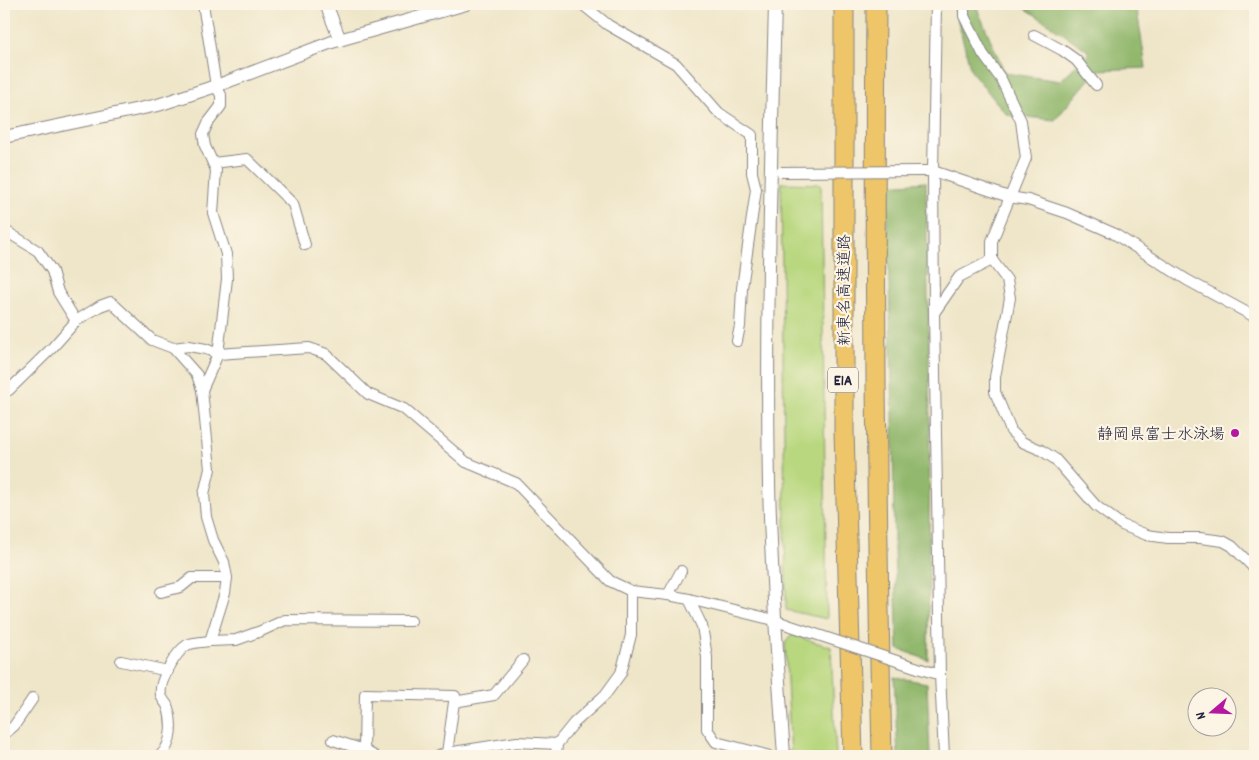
<svg xmlns="http://www.w3.org/2000/svg" width="1259" height="760" viewBox="0 0 1259 760" font-family="Dekko,'Klee One',sans-serif">
  <rect width="100%" height="100%" fill="#fcf5e5"/>
  <filter id="ink" filterUnits="userSpaceOnUse"><feTurbulence type="fractalNoise" baseFrequency=".02" numOctaves="2"/><feDisplacementMap in="SourceGraphic" scale="10" xChannelSelector="R" yChannelSelector="G"/><feConvolveMatrix kernelMatrix="1 2 1 2 8 2 1 2 1" color-interpolation-filters="sRGB"/></filter>
  <filter id="wash" filterUnits="userSpaceOnUse"><feTurbulence type="fractalNoise" baseFrequency=".0096" numOctaves="4" result="noise"/><feDisplacementMap in="SourceGraphic" scale="20" xChannelSelector="R" yChannelSelector="G"/><feGaussianBlur stdDeviation="1.12" result="paint"/><feColorMatrix in="noise" values="0 0 0 0 0 0 0 0 0 0 0 0 0 0 0 0 0 1.4 0 .05"/><feComposite in="paint" operator="in"/></filter>
  <g filter="url(#wash)">
    <rect width="100%" height="100%" fill="#efe6c9"/>
    <g fill="#b8d77e" stroke="#6d7c5c">
      <polygon points="781,183 821,184 827,619 786,610"/>
      <polygon points="792,635 831,647 836,756 791,756 785,643"/>
    </g>
    <g fill="#92b86d" stroke="#5a6d54">
      <polygon points="956,4 977,4 976,6 1005,73 1060,81 1090,52 1025,8 1022,4 1136,4 1146,68 1097,70 1055,120 1007,115 971,71 955,10"/>
      <polygon points="926,182 930,421 928,660 898,649 894,548 893,414 886,185"/>
      <polygon points="894,677 927,683 930,756 898,756"/>
    </g>
  </g>
  <g filter="url(#ink)">
    <g fill="none" stroke-linecap="round" stroke-linejoin="round">
      <g stroke="#888482" stroke-width="12">
        <g id="minor">
          <polyline points="582,4 608,25 676,64 719,113 752,135 752,173 756,189 742,288 740,326 737,341"/>
          <polyline points="936,4 933,171 934,313 940,675 944,756"/>
          <polyline points="964,4 964,16 983,54 1001,79 1021,121 1026,158 992,241 992,260 1007,280 1010,298 995,377 995,392 1011,431 1022,442 1041,450 1055,459 1096,506 1122,525 1147,535 1168,538 1200,538 1223,541 1232,546 1255,569"/>
          <polyline points="1034,35 1062,50 1076,60 1096,85"/>
          <polyline points="213,163 247,159 293,204 305,245"/>
          <polyline points="919,171 933,171 1009,197 1028,200 1067,213 1113,233 1187,280 1255,317"/>
          <polyline points="4,230 38,251 52,271 58,292 76,321"/>
          <polyline points="934,313 959,277 992,260"/>
          <polyline points="202,390 218,354 227,279 226,254 213,213 216,170 205,146 203,134 208,123 221,106 221,95 216,86 203,4"/>
          <polyline points="4,392 9,390 52,348 76,321 100,306 111,302 152,340 173,348 189,346 206,349 218,354 309,348 326,354 368,394 404,409 466,462 516,483 610,581 631,591 668,595 689,599 774,620 788,625"/>
          <polyline points="161,592 181,587 192,578 227,578"/>
          <polyline points="668,595 681,571"/>
          <polyline points="689,599 702,626 707,657 707,729 716,742 770,756"/>
          <polyline points="210,641 236,640 261,631 285,620 411,621"/>
          <polyline points="121,661 168,671"/>
          <polyline points="921,669 940,675"/>
          <polyline points="4,730 8,731 14,726 33,698"/>
          <polyline points="333,740 364,750"/>
          <polyline points="447,753 454,702"/>
          <path d="M160 756C173 744 173 721 167 705 165 702 162 699 161 695 158 682 176 652 187 645 193 642 203 642 210 641L225 593 227 578 224 562 213 540 206 517 204 494 210 469 202 390 197 375 173 348"/>
          <polyline points="374,756 364,750 365,694 455,696 454,702 494,695 523,660"/>
          <polyline points="438,756 447,753 517,742 557,744"/>
          <polyline points="556,756 557,744 574,723 605,695 621,673 631,635 631,591"/>
        </g>
      </g>
      <g stroke="#888482" stroke-width="14">
        <g id="tertiary">
          <polyline points="326,4 340,40"/>
          <path d="M775 4C771 164 766 324 769 484 771 575 778 666 784 756"/>
          <polyline points="4,137 158,105 216,86 332,42 466,4"/>
        </g>
      </g>
      <g stroke="#888482" stroke-width="21">
        <g id="motorway">
          <polyline points="844,4 844,430 853,756"/>
          <path d="M876 4C874 255 876 505 882 756"/>
        </g>
      </g>
      <use href="#minor" stroke="#fff" stroke-width="10"/>
      <use href="#tertiary" stroke="#fff" stroke-width="12"/>
      <use href="#motorway" stroke="#eec569" stroke-width="19"/>
      <g stroke="#888482" stroke-width="12" stroke-linecap="butt">
        <g id="minor-bridge">
          <polyline points="781,172 919,171"/>
          <polyline points="788,625 921,669"/>
        </g>
      </g>
      <use href="#minor-bridge" stroke="#fff" stroke-width="10"/>
    </g>
  </g>
  <circle fill="#b5179e" stroke="#fcf5e5" stroke-width="2" cx="1235" cy="433" r="5"/>
  <g text-anchor="middle" stroke-width="4.5" stroke-linejoin="round" paint-order="stroke">
    <rect fill="#fcf5e5" stroke="#63616e" stroke-width="1" x="828" y="367.5" width="30" height="25" rx="4"/>
    <g font-size="15" font-weight="bold" fill="#22223b">
      <text x="843" y="385">E1A</text>
    </g>
    <g font-size="16" fill="#22223b" stroke="#fcf5e5">
      <text transform="translate(843 290) rotate(-90)" y="6">新東名高速道路</text>
    </g>
    <g font-size="16" fill="#22223b" stroke="#fcf5e5" text-anchor="end">
      <text x="1225" y="439">静岡県富士水泳場</text>
    </g>
  </g>
  <rect width="1259" height="760" fill="none" stroke="#fcf5e5" stroke-width="20"/>
  <g transform="translate(1212 712) rotate(251)"><circle r="24" fill="#fcf5e5" stroke="#a5a1a1"/>
  <path d="M0-4L9 19L0 12L-9 19Z" fill="#b5179e"/>
  <text y="-8" font-size="14" font-weight="bold" text-anchor="middle" fill="#22223b">N</text>
  </g>
</svg>
